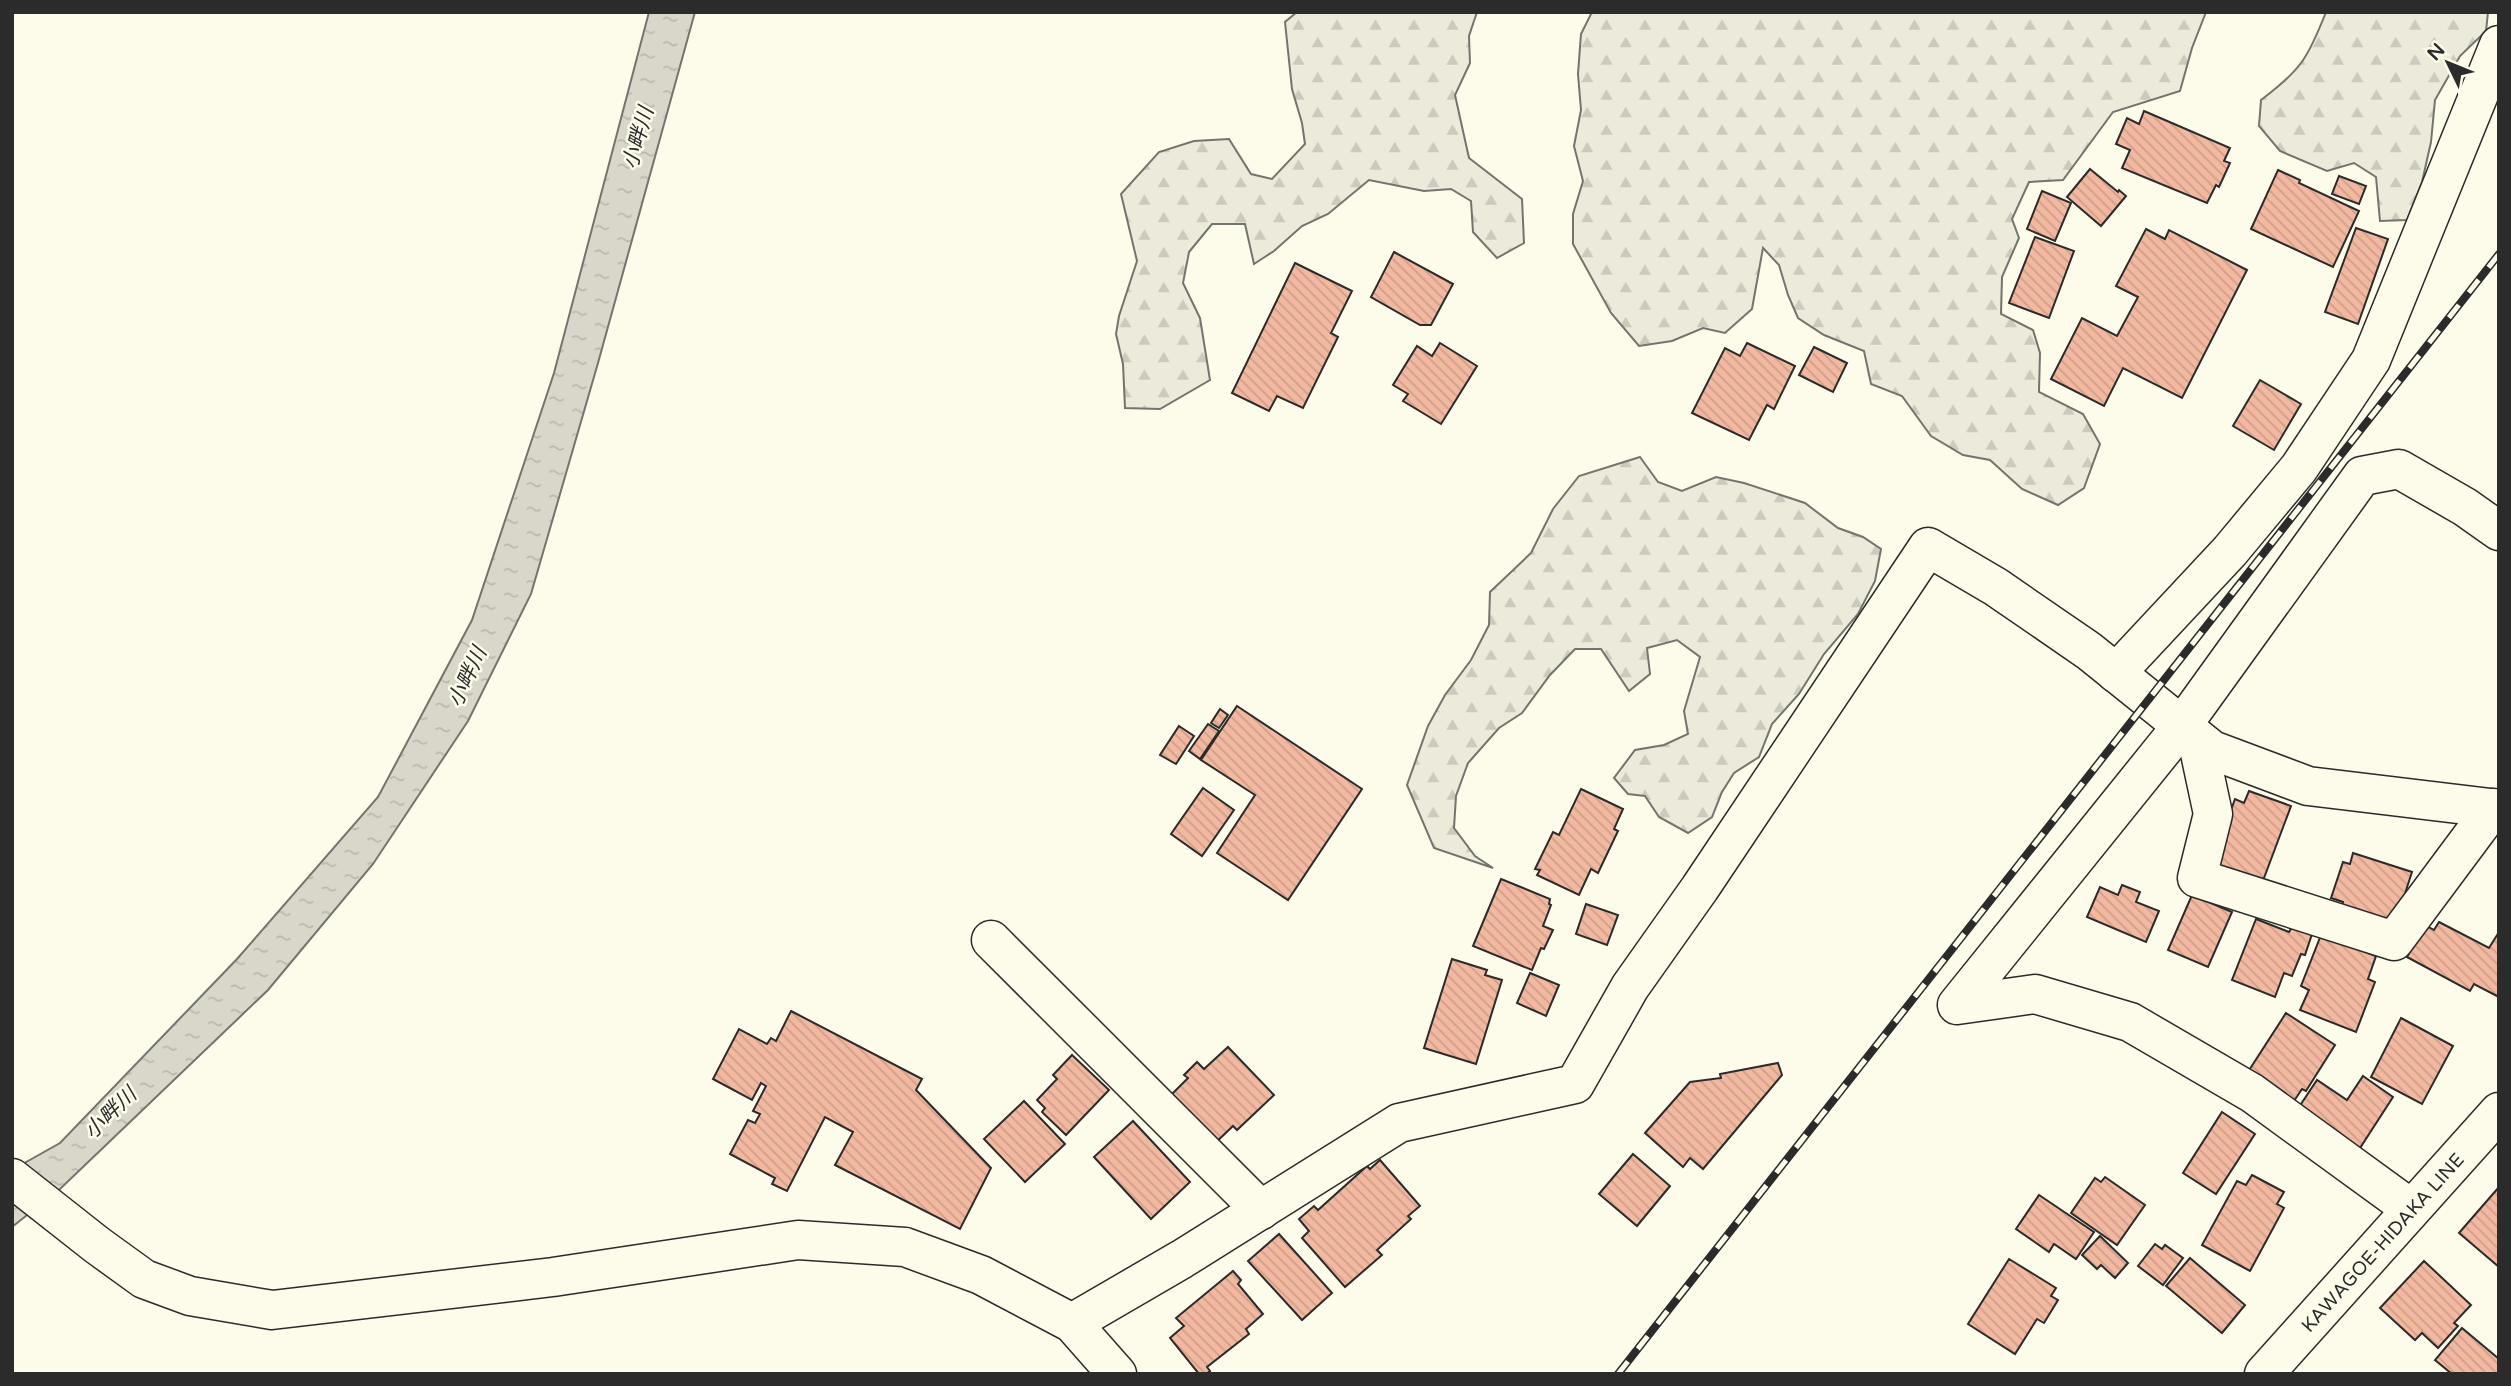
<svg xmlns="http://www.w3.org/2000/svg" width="2511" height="1386" viewBox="0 0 2511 1386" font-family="'Varela Round','Noto Sans JP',sans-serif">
  <defs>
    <pattern id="forest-firs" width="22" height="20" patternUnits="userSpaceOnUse" patternTransform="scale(1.75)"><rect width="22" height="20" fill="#ecebdb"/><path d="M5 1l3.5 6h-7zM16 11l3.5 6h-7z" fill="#cbcabc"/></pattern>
    <pattern id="water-ripples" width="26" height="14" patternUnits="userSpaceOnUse" patternTransform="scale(1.75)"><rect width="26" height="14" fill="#d8d7c9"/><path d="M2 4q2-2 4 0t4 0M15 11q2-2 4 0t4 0" fill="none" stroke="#bab9ad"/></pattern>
    <pattern id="building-back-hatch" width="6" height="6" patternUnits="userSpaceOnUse" patternTransform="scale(1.75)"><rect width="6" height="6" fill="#f2b8a0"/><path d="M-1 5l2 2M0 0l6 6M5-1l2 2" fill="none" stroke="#d09e8a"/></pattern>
  </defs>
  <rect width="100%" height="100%" fill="#fdfbea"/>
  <g fill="url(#forest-firs)" stroke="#74746e" stroke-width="2">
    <polygon points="1297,12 1477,12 1469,36 1470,63 1455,95 1469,158 1522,199 1524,243 1497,258 1473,232 1471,201 1451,189 1424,191 1369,180 1328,214 1302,226 1274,251 1254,264 1245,224 1212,224 1189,252 1183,283 1200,318 1210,380 1160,409 1125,408 1123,364 1116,334 1119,316 1137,261 1121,194 1159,152 1194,141 1229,139 1251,174 1272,179 1305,144 1302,123 1292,89 1285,22"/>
    <polygon points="1592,12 2206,12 2192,48 2180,91 2113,112 2063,180 2029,182 2012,219 2019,238 2002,277 2001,314 2033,330 2040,353 2039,392 2083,414 2100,444 2084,488 2058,505 2022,489 1990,460 1963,455 1931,436 1902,396 1871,384 1864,351 1824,335 1798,318 1788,295 1779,265 1763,248 1752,309 1725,333 1703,328 1672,341 1639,346 1611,313 1573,244 1573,214 1583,181 1574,146 1581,110 1578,74 1581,34"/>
    <path d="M2326 12H2488L2486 31 2460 56 2435 100 2431 142 2422 182 2407 220 2380 221 2376 177 2354 163 2327 171 2280 151 2259 126 2261 100C2301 70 2308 58 2326 12Z"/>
    <polygon points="1640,457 1658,482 1682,491 1716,477 1744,483 1805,503 1838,528 1863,537 1881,549 1875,581 1858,614 1824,654 1799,694 1772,724 1759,757 1734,773 1722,792 1712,817 1688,833 1659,817 1645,796 1628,794 1614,778 1635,750 1664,745 1688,734 1684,711 1700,657 1677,640 1647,648 1650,674 1629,691 1601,649 1575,649 1550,675 1522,713 1499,728 1468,763 1456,796 1454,828 1475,856 1493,868 1434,848 1407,785 1428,726 1445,695 1471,660 1489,625 1490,592 1531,553 1553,509 1579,476"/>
  </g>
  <polygon fill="url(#water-ripples)" stroke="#74746e" stroke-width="2" points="649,12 695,12 598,363 531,594 468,721 373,864 268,990 60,1189 12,1227 12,1170 60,1143 237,959 378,797 472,620 554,373"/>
  <g fill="url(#building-back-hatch)" stroke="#2b2b2b" stroke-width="2">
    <polygon points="2144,111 2230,148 2224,161 2230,163 2219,187 2216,185 2207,203 2122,168 2130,150 2116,144 2127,118 2139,124"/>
    <polygon points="2090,169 2118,192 2119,190 2126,196 2101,226 2067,197"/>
    <polygon points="2278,170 2300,180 2299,183 2359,211 2333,267 2251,229"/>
    <polygon points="2339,176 2366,186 2359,204 2332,194"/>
    <polygon points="2042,191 2071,203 2055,241 2027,229"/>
    <polygon points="2356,228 2388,239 2358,324 2325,312"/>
    <polygon points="2146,229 2165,239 2169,230 2247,270 2182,398 2123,368 2104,406 2051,379 2082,318 2117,336 2138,297 2116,286"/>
    <polygon points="2035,237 2074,251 2049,318 2009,303"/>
    <polygon points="1394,252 1453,284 1431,325 1420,325 1371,297"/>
    <polygon points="1295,263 1352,291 1331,333 1338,337 1303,408 1277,396 1269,411 1232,393"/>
    <polygon points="1440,343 1477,366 1441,424 1403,401 1408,394 1393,385 1417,346 1432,356"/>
    <polygon points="1747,343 1795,366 1774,409 1767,405 1749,440 1692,413 1725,348 1740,356"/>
    <polygon points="1814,347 1847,363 1833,392 1799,375"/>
    <polygon points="2260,380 2301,404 2274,450 2233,426"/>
    <polygon points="1237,706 1362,789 1288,900 1217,853 1255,795 1201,760"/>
    <polygon points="1220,709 1228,715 1219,728 1211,723"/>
    <polygon points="1208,724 1219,731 1200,759 1189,751"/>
    <polygon points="1179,726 1194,736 1176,764 1160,755"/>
    <polygon points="1203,788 1234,810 1202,856 1171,834"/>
    <polygon points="1581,789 1623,809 1614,829 1618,831 1598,873 1591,869 1579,895 1537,875 1540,870 1535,869 1553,832 1559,835"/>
    <polygon points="2249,791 2291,806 2261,886 2210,867 2235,799 2244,803"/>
    <polygon points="2353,853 2412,872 2399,912 2388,926 2341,911 2343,902 2331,898 2343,862 2350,864"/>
    <polygon points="1501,879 1550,899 1549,904 1551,905 1543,926 1553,930 1544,949 1541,948 1532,970 1473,946"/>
    <polygon points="2122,885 2140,892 2136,902 2159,911 2146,942 2087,917 2100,887 2118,895"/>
    <polygon points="2192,895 2232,912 2208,967 2168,950"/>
    <polygon points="1586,904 1618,915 1607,945 1576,934"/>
    <polygon points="2256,919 2289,932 2292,927 2312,934 2305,955 2301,954 2292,976 2284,973 2275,997 2232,980"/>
    <polygon points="2439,922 2489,948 2499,932 2499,997 2474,984 2470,991 2407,957 2425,925 2434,930"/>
    <polygon points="2321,935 2376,956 2368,979 2375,982 2356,1032 2300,1010 2309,990 2301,986"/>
    <polygon points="1452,959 1487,970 1485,975 1502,980 1476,1064 1424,1048"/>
    <polygon points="1530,973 1559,985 1546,1016 1517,1003"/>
    <polygon points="791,1011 922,1079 916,1090 991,1168 960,1229 835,1165 853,1132 825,1117 787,1191 772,1184 775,1178 730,1154 748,1120 755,1123 760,1114 753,1111 766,1086 761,1083 752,1100 713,1079 739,1029 767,1044 771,1038 776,1041"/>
    <polygon points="2286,1013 2335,1045 2306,1091 2302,1089 2292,1104 2246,1075"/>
    <polygon points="2401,1018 2453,1046 2422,1104 2371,1077"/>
    <polygon points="1228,1047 1274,1095 1237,1130 1233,1126 1211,1147 1166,1100 1188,1078 1184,1075 1197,1062 1204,1069"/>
    <polygon points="1072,1055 1109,1090 1066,1135 1042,1112 1045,1108 1037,1100 1057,1079 1053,1075"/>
    <polygon points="1778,1063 1782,1075 1703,1169 1690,1158 1683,1167 1645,1133 1690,1082 1721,1078 1720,1074"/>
    <polygon points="2363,1076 2393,1097 2360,1148 2299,1107 2317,1080 2347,1100"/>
    <polygon points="1024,1101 1065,1144 1025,1182 984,1139"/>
    <polygon points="2222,1112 2255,1134 2216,1194 2183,1173"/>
    <polygon points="1133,1121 1190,1182 1151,1219 1094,1157"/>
    <polygon points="1633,1154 1670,1186 1637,1226 1599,1194"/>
    <polygon points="1380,1160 1420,1206 1408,1216 1411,1219 1377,1250 1382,1255 1345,1287 1302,1238 1309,1231 1299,1219 1314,1206 1318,1210 1367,1166 1370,1169"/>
    <polygon points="2252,1175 2284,1192 2277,1204 2284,1208 2250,1271 2202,1245 2237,1181 2246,1185"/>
    <polygon points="2105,1177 2145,1205 2117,1245 2071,1213 2095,1178 2101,1182"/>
    <polygon points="2499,1187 2499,1267 2459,1233"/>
    <polygon points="2039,1195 2094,1232 2076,1259 2054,1244 2049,1252 2016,1229"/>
    <polygon points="1279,1234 1332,1293 1302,1320 1248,1261"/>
    <polygon points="2100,1236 2128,1263 2115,1278 2101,1265 2097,1269 2082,1255"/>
    <polygon points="2155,1244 2162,1249 2165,1245 2183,1258 2163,1285 2138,1266"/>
    <polygon points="2190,1258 2245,1305 2222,1333 2166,1286"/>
    <polygon points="2009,1259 2056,1288 2051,1296 2058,1300 2044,1323 2037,1319 2015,1354 1968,1324"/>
    <polygon points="2424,1261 2471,1305 2454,1323 2458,1326 2438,1348 2422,1333 2415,1340 2380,1308"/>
    <polygon points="1233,1271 1241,1280 1238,1284 1263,1314 1246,1329 1249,1334 1207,1367 1210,1371 1206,1374 1199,1374 1170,1338 1184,1326 1176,1318"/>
    <polygon points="2462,1328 2499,1359 2499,1374 2452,1374 2435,1360"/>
  </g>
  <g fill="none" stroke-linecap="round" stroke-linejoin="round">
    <g stroke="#2b2b2b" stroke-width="41">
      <g id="minor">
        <polyline points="2116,673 2230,551 2299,468 2371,360 2499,45"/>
        <polyline points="2197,739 2213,814 2197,878 2394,941 2493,808"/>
        <polyline points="991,940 1261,1210"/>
        <polyline points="12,1178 97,1245 144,1279 190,1296 272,1310 553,1277 798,1240 905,1247 981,1275 1072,1323 1117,1374"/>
        <polyline points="2410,1208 2252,1093 2130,1022 2035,994 1957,1005 2181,727 2362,476 2399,469 2465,507 2499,531"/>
        <polyline points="1072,1323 1182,1259 1399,1123 1575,1084 1630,987 1700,888 1928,547 1996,587 2089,651 2212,750 2308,786 2499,809"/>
      </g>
    </g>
    <g stroke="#2b2b2b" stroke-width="41">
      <g id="major">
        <path id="s1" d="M2264 1374 2499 1112"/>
      </g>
    </g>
    <use href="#minor" stroke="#fdfbea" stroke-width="38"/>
    <use href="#major" stroke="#fdfbea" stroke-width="38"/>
    <g stroke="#2b2b2b" stroke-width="8">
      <polyline id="rail" points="1618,1374 2499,254"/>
    </g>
    <use href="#rail" stroke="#fdfbea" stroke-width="5" stroke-dasharray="16" stroke-linecap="butt"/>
  </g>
  <g text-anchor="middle" stroke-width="5" stroke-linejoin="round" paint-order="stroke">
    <g font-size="19" fill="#2b2b2b" stroke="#fdfbea">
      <text dy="7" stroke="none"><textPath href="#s1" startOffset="177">KAWAGOE-HIDAKA LINE</textPath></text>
    </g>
    <g font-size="21" font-style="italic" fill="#2b2b2b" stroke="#fdfbea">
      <text transform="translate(638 138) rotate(-74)" y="7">小畔川</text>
      <text transform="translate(467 677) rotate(-65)" y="7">小畔川</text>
      <text transform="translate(110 1113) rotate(-44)" y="7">小畔川</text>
    </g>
  </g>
  <rect width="2511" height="1386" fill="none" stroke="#2b2b2b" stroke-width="28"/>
  <g transform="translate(2448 63) rotate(313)" stroke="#fdfbea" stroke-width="5" paint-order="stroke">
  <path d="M0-5L12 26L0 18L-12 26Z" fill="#2b2b2b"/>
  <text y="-10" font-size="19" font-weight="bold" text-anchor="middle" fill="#2b2b2b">N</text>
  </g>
</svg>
